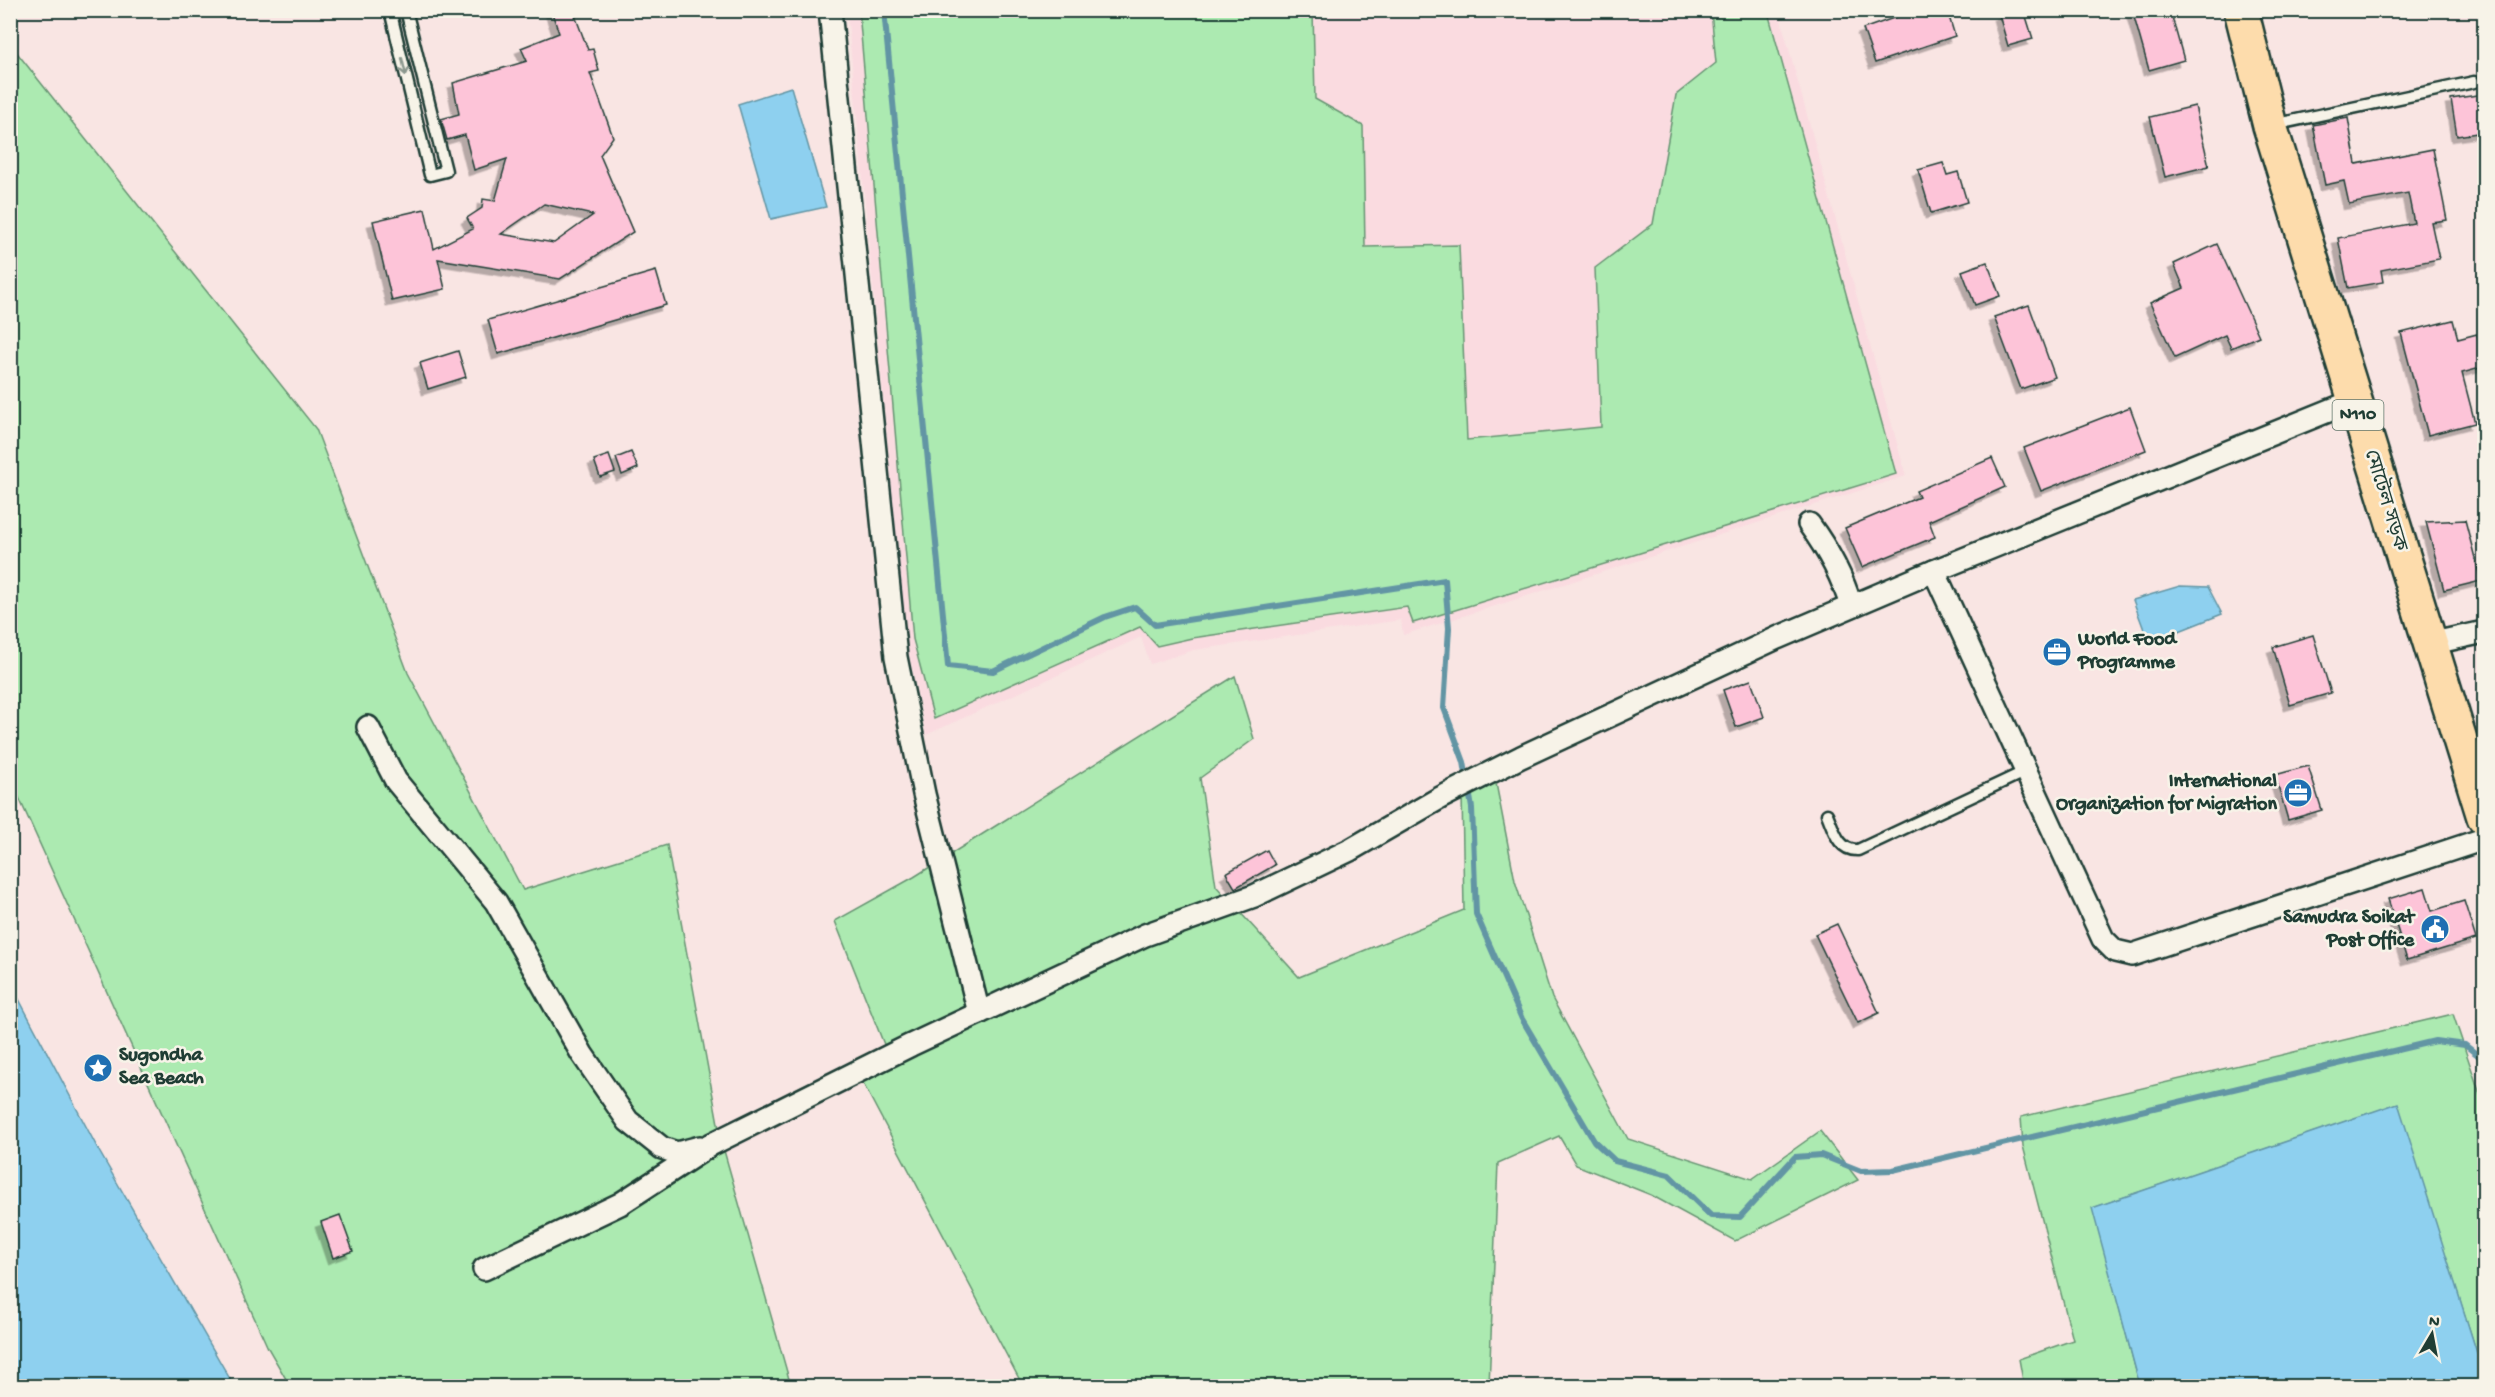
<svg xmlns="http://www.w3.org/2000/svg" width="2495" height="1397" font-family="'Gochi Hand','Noto Sans Bengali',sans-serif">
  <defs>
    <filter id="shadow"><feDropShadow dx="-5.5" dy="5.5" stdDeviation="0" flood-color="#0004"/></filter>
  </defs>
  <rect width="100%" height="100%" fill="#f9e5e3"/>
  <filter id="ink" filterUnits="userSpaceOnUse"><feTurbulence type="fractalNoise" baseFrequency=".0167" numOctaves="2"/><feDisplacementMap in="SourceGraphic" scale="12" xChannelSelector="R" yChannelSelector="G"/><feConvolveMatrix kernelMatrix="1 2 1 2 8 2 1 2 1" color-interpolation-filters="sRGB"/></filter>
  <g filter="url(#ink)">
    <!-- built -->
    <path fill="#fadbe0" d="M847,11H1801L1781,20L1906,476L1403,635L1401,620L1194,650L1150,664L1141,637L926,735L906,639Z"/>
    <!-- green -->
    <g fill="#aceab1" stroke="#669472" stroke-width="1.5">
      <path d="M859,11H1313L1315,99L1363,126L1365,247L1459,245L1467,440L1601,427L1595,268L1653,224L1676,95L1716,63L1711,11H1780L1769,16L1896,474L1413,623L1407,607L1192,638L1157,646L1140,627L934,719L913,639Z"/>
      <path d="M10,44L316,429L408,673L523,890L667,845L721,1140L791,1386H290L268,1348L11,780Z"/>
      <path d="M1235,676L1254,739L1200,778L1216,886L1299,977L1464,910L1462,793L1495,778L1515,881L1552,998L1628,1139L1752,1179L1820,1131L1858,1180L1735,1241L1651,1195L1576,1165L1559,1136L1498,1163L1489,1386H1023L856,1070L887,1052L835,921L914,877Z"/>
      <path d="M2453,1014L2484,1106V1375L2397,1104L2093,1208L2140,1386H2024L2019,1359L2073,1340L2023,1146L2021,1117Z"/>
    </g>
    <!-- water -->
    <g fill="#8ed0ef" stroke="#6295a4" stroke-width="1.5">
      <path d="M791,87L826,207L771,219L738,104Z"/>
      <path d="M2180,586L2208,587L2222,614L2149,643L2133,600Z"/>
      <path d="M11,984L99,1151L234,1386H11Z"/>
      <path d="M2398,1103L2484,1375V1386H2140L2092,1208Z"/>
    </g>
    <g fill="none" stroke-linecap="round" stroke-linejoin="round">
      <!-- stream -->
      <path stroke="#6295a4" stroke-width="6" d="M884,10L948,666L993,671L1105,617L1135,607L1155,625L1445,580L1449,628L1444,708L1464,762L1472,808L1476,914L1522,1019L1594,1141L1615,1161L1669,1175L1711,1216L1740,1217L1795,1157L1821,1155L1861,1171L1893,1170L2435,1041L2465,1045L2484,1060"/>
    </g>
    <!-- building -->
    <g fill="#fdc4d8" stroke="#1f3d34" stroke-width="1.5" fill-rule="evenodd" filter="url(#shadow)">
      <path d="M551,10H573L588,50L593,49L599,71L590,73L613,137L600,155L633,232L560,279L438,259L445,289L392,301L373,221L425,209L434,249L473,229L467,218L482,208L483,199L495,201L507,159L474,170L465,135L447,140L441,119L459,114L453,83L527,61L521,48L559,33ZM544,204L593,215L554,243L501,234Z"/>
      <path d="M1916,10H1947L1955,36L1875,63L1863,29Z"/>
      <path d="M2014,10H2024L2033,39L2008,46L1999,15Z"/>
      <path d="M2132,10H2170L2184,60L2149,70Z"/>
      <path d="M2484,94V132L2457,136L2451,99Z"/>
      <path d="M2195,106L2209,166L2165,177L2150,117Z"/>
      <path d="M2348,118L2356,164L2433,149L2447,220L2431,222L2439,259L2381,270L2383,282L2348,288L2338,238L2414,223L2408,193L2349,204L2344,181L2325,185L2313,125Z"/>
      <path d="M1943,163L1947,175L1958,172L1967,202L1931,213L1918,170Z"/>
      <path d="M2217,244L2259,336L2231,348L2225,335L2175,358L2150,303L2184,288L2174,264Z"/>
      <path d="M1987,262L2000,296L1975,305L1962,271Z"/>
      <path d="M656,271L666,305L498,354L488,320Z"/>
      <path d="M2029,305L2055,377L2021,389L1994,317Z"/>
      <path d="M2453,320L2458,339L2477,334L2484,364V367L2462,373L2475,423L2428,435L2401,333Z"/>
      <path d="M458,351L466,377L428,389L420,363Z"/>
      <path d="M2130,407L2146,450L2041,491L2024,448Z"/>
      <path d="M631,452L638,468L622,475L616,458Z"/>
      <path d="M609,455L615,472L600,477L594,460Z"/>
      <path d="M1992,458L2005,487L1929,521L1935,537L1862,567L1845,528L1919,497L1916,491Z"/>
      <path d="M2465,520L2481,581L2444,590L2426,522Z"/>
      <path d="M2313,635L2331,693L2290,705L2273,647Z"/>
      <path d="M1751,680L1764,717L1736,727L1723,690Z"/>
      <path d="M2308,766L2322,810L2288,820L2275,775Z"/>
      <path d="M1267,850L1275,865L1235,888L1226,873Z"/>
      <path d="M2425,888L2432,911L2464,901L2476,939L2407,960L2388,899Z"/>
      <path d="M1837,924L1879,1013L1858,1023L1815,934Z"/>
      <path d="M340,1215L353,1251L333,1258L321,1222Z"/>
    </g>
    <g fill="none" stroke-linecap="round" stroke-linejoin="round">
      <!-- service casing -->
      <g stroke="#1f3d34" stroke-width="15">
        <g id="service">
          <path d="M390,10L430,175L446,171L406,10"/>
          <path d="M2273,125L2474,82"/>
          <path d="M1827,814C1834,830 1838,851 1858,850L2026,771"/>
        </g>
      </g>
      <!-- minor casing -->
      <g stroke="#1f3d34" stroke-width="26">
        <g id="minor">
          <path d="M830,10L896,657L924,794L979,1013"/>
          <path d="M2353,401L1934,571L2103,939L2115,951L2132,955L2484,839"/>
          <path d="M1809,524C1828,550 1842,575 1851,606"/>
          <path d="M2429,644L2484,632"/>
          <path d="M368,727L396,781L496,902L582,1054L628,1121L662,1148L677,1153L700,1147"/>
          <path d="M484,1269L620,1204L712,1144L911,1045L1145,935L1254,896L1350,850L1440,798L1521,757L1777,638L1934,571"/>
        </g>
      </g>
      <!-- trunk casing -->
      <g stroke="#1f3d34" stroke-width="38">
        <path id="trunk" d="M2241,10L2270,126L2484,817"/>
      </g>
      <!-- service -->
      <use href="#service" stroke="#f7f3e8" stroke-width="10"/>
      <!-- minor -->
      <use href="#minor" stroke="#f7f3e8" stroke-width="21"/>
      <!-- trunk -->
      <use href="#trunk" stroke="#fddcac" stroke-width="33"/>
    </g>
    <!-- one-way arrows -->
    <defs><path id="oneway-shaft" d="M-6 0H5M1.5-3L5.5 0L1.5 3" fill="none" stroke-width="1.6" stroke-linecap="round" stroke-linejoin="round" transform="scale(1.5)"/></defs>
    <use stroke="#8b988e" href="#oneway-shaft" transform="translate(404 67) rotate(77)"/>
  </g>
  <!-- icons -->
  <defs>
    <g id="office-disc" transform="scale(1.5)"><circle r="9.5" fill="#1f6fb2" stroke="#f7f3e8"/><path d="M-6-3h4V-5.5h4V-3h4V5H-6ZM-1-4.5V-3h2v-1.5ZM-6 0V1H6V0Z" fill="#fff"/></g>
    <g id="civic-disc" transform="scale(1.5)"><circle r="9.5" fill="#1f6fb2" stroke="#f7f3e8"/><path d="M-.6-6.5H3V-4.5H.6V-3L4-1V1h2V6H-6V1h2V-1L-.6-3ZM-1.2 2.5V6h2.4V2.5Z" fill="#fff"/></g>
    <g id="sight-disc" transform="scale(1.5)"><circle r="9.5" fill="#1f6fb2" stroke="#f7f3e8"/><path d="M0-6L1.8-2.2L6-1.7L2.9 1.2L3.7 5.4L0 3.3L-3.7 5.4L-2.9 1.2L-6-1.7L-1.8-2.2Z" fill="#fff"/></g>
  </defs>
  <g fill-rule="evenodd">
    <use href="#office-disc" x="2057" y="652"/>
    <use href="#office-disc" x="2298" y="793"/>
    <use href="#civic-disc" x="2435" y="929"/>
    <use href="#sight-disc" x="98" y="1068"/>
  </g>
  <g text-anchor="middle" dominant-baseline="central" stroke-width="5" stroke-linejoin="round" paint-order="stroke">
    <!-- shield labels -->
    <rect fill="#f7f3e8" stroke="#60746a" stroke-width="1.5" x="2332.5" y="400" width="51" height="30" rx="4.5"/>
    <g font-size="18" font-weight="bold" fill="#1f3d34">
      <text x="2358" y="415">N110</text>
    </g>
    <!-- street labels -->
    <g font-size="20" fill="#1f3d34" stroke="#f7f3e8">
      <text transform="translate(2384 501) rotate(73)">মোটেল সড়ক</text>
    </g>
    <!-- poi labels -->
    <g font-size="20" font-weight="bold" fill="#1f3d34" stroke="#f7f3e8" text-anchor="start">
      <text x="2078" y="640">World Food<tspan x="2078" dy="23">Programme</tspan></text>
      <text x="2277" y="782" text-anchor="end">International<tspan x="2277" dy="23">Organization for Migration</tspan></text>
      <text x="2414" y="918" text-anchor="end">Samudra Soikat<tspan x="2414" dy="23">Post Office</tspan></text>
      <text x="119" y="1056">Sugondha<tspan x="119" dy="23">Sea Beach</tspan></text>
    </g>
  </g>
  <!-- margin -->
  <rect width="2495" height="1397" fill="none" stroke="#f7f3e8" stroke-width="36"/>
  <rect x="18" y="18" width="2459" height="1361" fill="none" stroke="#1f3d34" stroke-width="2" filter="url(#ink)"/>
  <!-- north arrow -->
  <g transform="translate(2432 1334) rotate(10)" stroke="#f7f3e8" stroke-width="4.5" paint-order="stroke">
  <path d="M0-4.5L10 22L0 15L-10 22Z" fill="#1f3d34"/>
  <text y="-9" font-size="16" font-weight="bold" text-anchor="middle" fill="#1f3d34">N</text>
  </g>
</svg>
